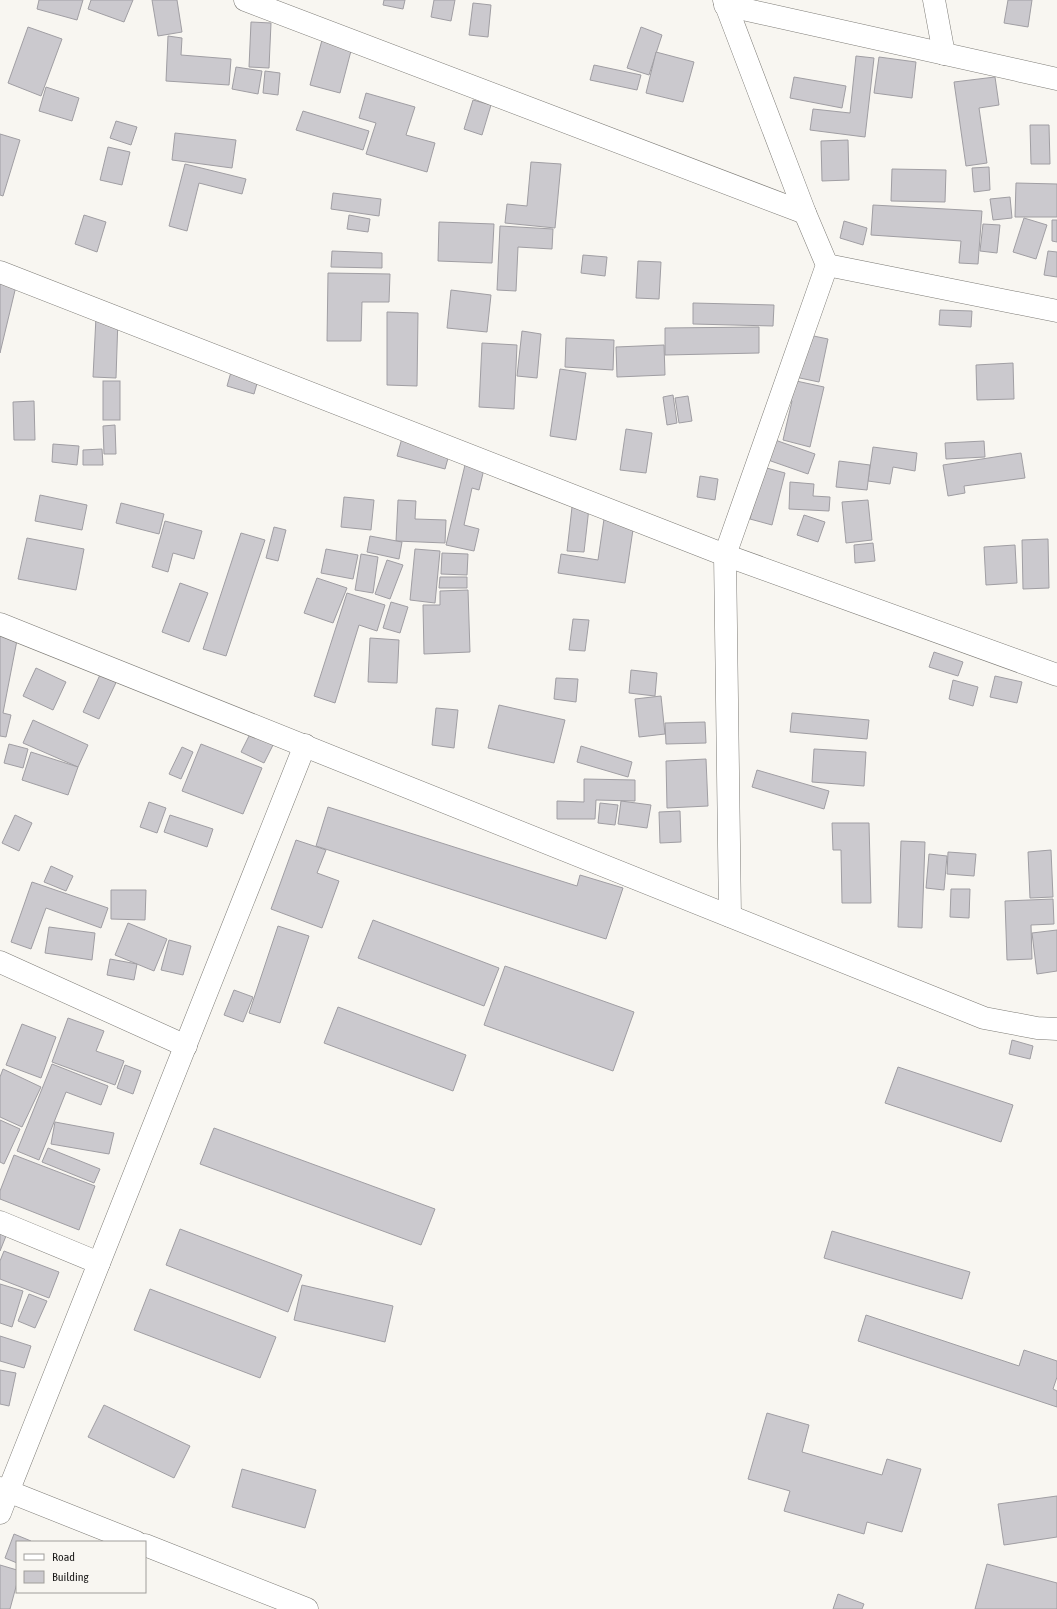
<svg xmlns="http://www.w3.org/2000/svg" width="1057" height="1609" font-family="'Asap Condensed',sans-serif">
  <rect width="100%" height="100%" fill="#f8f6f1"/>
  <!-- building -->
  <g fill="#cbc9ce" stroke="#a09ea3">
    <path d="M39,0H83L77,20L37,9Z"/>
    <path d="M91,0H133L124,22L88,9Z"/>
    <path d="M152,0H177L182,32L158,36Z"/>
    <path d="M384,0H405L403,9L383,5Z"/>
    <path d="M434,0H455L451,21L431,17Z"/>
    <path d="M1008,0H1032L1028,27L1004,23Z"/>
    <path d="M473,3L491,5L488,37L469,35Z"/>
    <path d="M251,22L271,23L269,68L249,67Z"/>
    <path d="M28,27L62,39L41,96L8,83Z"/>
    <path d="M641,27L662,35L649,75L627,68Z"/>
    <path d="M168,36L182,38L181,55L231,59L229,85L166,81Z"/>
    <path d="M322,40L352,47L340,93L310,85Z"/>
    <path d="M656,52L694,62L683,102L646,93Z"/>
    <path d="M856,56L874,58L865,137L810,130L813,109L850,113Z"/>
    <path d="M879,57L916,62L912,98L874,93Z"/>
    <path d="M594,65L641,75L637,90L590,80Z"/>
    <path d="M236,67L262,71L258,94L232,89Z"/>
    <path d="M265,71L280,73L278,95L263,93Z"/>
    <path d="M794,77L846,86L842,108L790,98Z"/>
    <path d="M995,77L999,105L979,108L987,163L966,166L954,82Z"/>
    <path d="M46,87L79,98L72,121L39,111Z"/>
    <path d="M366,93L415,107L406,135L435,143L427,172L366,154L376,123L359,118Z"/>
    <path d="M473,100L491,105L482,135L464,129Z"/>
    <path d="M303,111L369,131L363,150L296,130Z"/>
    <path d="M116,121L137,127L131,145L110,138Z"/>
    <path d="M1030,125H1049L1050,164H1031Z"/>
    <path d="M175,133L236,140L232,168L172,160Z"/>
    <path d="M0,134L20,140L3,196L0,195Z"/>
    <path d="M848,140L849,180L822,181L821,141Z"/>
    <path d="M108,147L130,152L122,185L100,180Z"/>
    <path d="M531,162L561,164L555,228L505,223L507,204L527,206Z"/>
    <path d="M185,164L246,179L242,194L199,183L187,231L169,226Z"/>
    <path d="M989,167L990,190L974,192L972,168Z"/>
    <path d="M892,169L946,170L945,202L891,201Z"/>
    <path d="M1016,183L1057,184V217H1015Z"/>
    <path d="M333,193L381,199L379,216L331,209Z"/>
    <path d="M1010,197L1012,218L993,220L990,199Z"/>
    <path d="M873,205L982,211L978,264L959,263L961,241L871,235Z"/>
    <path d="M84,215L106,222L97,252L75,244Z"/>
    <path d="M349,215L370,219L368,232L347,229Z"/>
    <path d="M1024,218L1047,225L1036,259L1013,252Z"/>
    <path d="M1052,220H1057V242L1052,241Z"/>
    <path d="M844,221L867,228L863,245L840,238Z"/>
    <path d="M439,222L494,224L492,263L438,261Z"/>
    <path d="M983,224L1000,225L997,253L980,251Z"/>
    <path d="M500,226L553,229L552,249L518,247L516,291L497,290Z"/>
    <path d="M332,251L382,253V268L331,267Z"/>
    <path d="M1048,251L1057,252V277L1044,275Z"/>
    <path d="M583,255L607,257L605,276L581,273Z"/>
    <path d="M638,261L661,262L659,299L636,298Z"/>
    <path d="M328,273L390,274L389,302H362L361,341H327Z"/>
    <path d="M0,277L17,282L0,353Z"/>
    <path d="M451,290L491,295L487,332L447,328Z"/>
    <path d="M693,303L774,305L773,326L693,324Z"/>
    <path d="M940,310L972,311L971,327L939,325Z"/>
    <path d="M387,312L418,313L417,386L387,385Z"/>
    <path d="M96,317L118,318L116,378L93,377Z"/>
    <path d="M759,327V353L665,355V328Z"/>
    <path d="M522,331L541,334L537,378L517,376Z"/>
    <path d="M804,334L828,339L819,382L795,377Z"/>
    <path d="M566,338L614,340L613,370L565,367Z"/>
    <path d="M482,343L517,345L514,409L479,407Z"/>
    <path d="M664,345L665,375L617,377L616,347Z"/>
    <path d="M1013,363L1014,399L977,400L976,365Z"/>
    <path d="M560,369L586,373L576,440L550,436Z"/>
    <path d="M231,372L258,380L254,394L227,386Z"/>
    <path d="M787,379L824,387L810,447L783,440L792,401L782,398Z"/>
    <rect x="103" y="381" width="17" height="39"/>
    <path d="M673,395L677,423L667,425L663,397Z"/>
    <path d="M688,396L692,421L679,423L675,398Z"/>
    <path d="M34,401L35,440H14L13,402Z"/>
    <path d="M115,425L116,454H104L103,426Z"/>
    <path d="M626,429L652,433L646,473L620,470Z"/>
    <path d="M402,438L450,451L445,469L397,456Z"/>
    <path d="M775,440L815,454L808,474L768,460Z"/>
    <path d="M984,441L985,457L946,459L945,443Z"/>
    <path d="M53,444L79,446L77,465L52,462Z"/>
    <path d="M873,447L917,453L915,471L893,467L890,484L868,481Z"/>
    <path d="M102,449L103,465H83V450Z"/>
    <path d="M1021,453L1025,478L964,486L965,493L948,496L943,465Z"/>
    <path d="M839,461L870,465L867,490L836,487Z"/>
    <path d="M465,465L484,469L479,490L472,488L464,525L479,529L474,551L446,545Z"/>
    <path d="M763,467L785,473L772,525L750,519Z"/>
    <path d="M700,476L718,479L715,500L697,497Z"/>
    <path d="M790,482L814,484L813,496L830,497L829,511L789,509Z"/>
    <path d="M40,495L87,505L82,530L35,521Z"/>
    <path d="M344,497L374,500L371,530L341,527Z"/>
    <path d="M398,500L416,501L415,519L446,520L445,543L396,541Z"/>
    <path d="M868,500L872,540L846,543L842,502Z"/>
    <path d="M121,503L164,514L159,534L116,523Z"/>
    <path d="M572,507L589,508L584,552L567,551Z"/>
    <path d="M804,515L825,522L818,542L797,535Z"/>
    <path d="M604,519L634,523L625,583L558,573L561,554L598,560Z"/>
    <path d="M165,521L202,531L194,559L173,553L168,572L152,567Z"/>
    <path d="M274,527L286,530L278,561L266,558Z"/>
    <path d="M241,533L265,540L226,656L203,649Z"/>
    <path d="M370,536L402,542L399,559L367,552Z"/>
    <path d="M27,538L84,549L76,590L18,579Z"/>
    <path d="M1048,539L1049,588L1023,589L1022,540Z"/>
    <path d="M873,543L875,561L855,563L854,545Z"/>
    <path d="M1015,545L1017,583L986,585L984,547Z"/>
    <path d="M326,549L358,555L353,579L321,573Z"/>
    <path d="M415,549L440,551L435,603L410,600Z"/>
    <path d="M442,553L468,554L467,575L441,574Z"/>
    <path d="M361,554L378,557L373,593L355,590Z"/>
    <path d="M387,560L403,565L390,599L375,594Z"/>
    <path d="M440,577H467V588H439Z"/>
    <path d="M317,578L347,588L333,623L304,613Z"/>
    <path d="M180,583L208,593L189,642L162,632Z"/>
    <path d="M468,590L470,652L424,654L423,605H440V591Z"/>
    <path d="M347,593L385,605L377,631L359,625L335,703L314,696Z"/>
    <path d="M391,602L408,607L400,633L383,628Z"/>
    <path d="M573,619L589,620L585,651L569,650Z"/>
    <path d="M0,632L18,635L3,713L11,715L6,737L0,736Z"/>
    <path d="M370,638L399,640L397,683L368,682Z"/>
    <path d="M934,652L963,662L958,676L929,667Z"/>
    <path d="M104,666L120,674L99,719L83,712Z"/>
    <path d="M36,668L66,682L53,710L23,696Z"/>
    <path d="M631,670L657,673L655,696L629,693Z"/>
    <path d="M995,676L1022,682L1017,703L990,697Z"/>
    <path d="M556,678L578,679L576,702L554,699Z"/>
    <path d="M953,680L978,687L973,706L949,699Z"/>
    <path d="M661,696L665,734L639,737L635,699Z"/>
    <path d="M499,705L565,720L554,763L488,748Z"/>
    <path d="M436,708L458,710L454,748L432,745Z"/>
    <path d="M792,713L869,720L867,739L790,732Z"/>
    <path d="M33,720L88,745L78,767L23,743Z"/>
    <path d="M705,722L706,743L666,744L665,723Z"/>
    <path d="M252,730L275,741L264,763L241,752Z"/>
    <path d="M9,744L28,749L23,768L4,763Z"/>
    <path d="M201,744L262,768L243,814L182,791Z"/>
    <path d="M581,746L632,762L628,777L577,762Z"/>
    <path d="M182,747L193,752L181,779L169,774Z"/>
    <path d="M814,749L866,752L864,786L812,782Z"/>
    <path d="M31,752L78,767L68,795L22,780Z"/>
    <path d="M706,759L708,806L667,808L666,761Z"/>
    <path d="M757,770L829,791L824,809L752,787Z"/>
    <path d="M584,779L635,780V801L596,800L595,819H557V801L584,802Z"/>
    <path d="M621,801L651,805L647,828L618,824Z"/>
    <path d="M149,802L166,808L157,833L140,827Z"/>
    <path d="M600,803L618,805L615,825L598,823Z"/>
    <path d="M328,807L577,886L580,875L623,888L606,939L316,846Z"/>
    <path d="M680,811L681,842L660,843L659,812Z"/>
    <path d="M15,815L32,823L19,851L2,843Z"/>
    <path d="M170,815L213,829L207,847L164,832Z"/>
    <path d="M832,823H869L871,903H842L841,850H833Z"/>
    <path d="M296,840L326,850L317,873L339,881L322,928L271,909Z"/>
    <path d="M901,841L925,842L922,928L898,927Z"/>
    <path d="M1051,850L1053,897L1030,898L1028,852Z"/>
    <path d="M948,852L976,854L974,876L947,874Z"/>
    <path d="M929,854L947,856L944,890L926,888Z"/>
    <path d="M51,866L73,876L66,891L44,882Z"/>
    <path d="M32,882L108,908L101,928L46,908L31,949L11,942Z"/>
    <path d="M951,889H970L969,918L950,917Z"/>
    <path d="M111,890H146L145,920L111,919Z"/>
    <path d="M1053,899L1054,924L1031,925L1032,959L1007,960L1005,901Z"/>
    <path d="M373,920L499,968L484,1006L358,958Z"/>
    <path d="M128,923L167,939L154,971L115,955Z"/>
    <path d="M278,926L309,936L280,1023L249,1013Z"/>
    <path d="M49,927L95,933L92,960L45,953Z"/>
    <path d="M1057,930V971L1037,974L1032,933Z"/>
    <path d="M169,940L191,946L183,975L161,970Z"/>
    <path d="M110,959L137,964L134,980L107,975Z"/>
    <path d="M505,966L634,1012L613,1071L484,1025Z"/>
    <path d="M234,990L253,997L243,1022L224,1015Z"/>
    <path d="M338,1007L466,1055L453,1091L324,1043Z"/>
    <path d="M68,1018L104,1031L96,1051L124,1061L115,1085L52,1062Z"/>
    <path d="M22,1024L56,1037L41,1078L6,1065Z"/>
    <path d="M1012,1040L1033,1046L1030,1059L1009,1054Z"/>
    <path d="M52,1064L108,1086L101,1105L66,1092L39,1160L17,1151Z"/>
    <path d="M125,1065L141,1071L133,1094L117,1088Z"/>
    <path d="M898,1067L1013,1105L1001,1142L885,1103Z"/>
    <path d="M3,1069L41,1087L22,1127L0,1117V1077Z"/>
    <path d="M0,1120L20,1129L4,1164L0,1162Z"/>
    <path d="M55,1122L114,1133L109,1154L51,1144Z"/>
    <path d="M214,1128L435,1209L421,1245L200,1164Z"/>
    <path d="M48,1148L100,1169L94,1183L42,1162Z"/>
    <path d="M14,1155L95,1186L79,1230L0,1199V1191Z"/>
    <path d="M0,1228L8,1231L0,1251Z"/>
    <path d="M180,1229L302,1275L288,1312L166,1265Z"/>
    <path d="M832,1231L970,1272L962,1299L824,1258Z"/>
    <path d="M4,1251L59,1272L49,1298L0,1279V1261Z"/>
    <path d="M0,1284L23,1291L12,1327L0,1323Z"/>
    <path d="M302,1285L393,1306L385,1342L294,1320Z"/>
    <path d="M150,1289L276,1337L260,1378L134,1330Z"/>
    <path d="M29,1294L47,1301L35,1328L18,1321Z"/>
    <path d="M866,1315L1019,1366L1024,1350L1057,1361V1377L1053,1389L1057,1391V1407L858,1341Z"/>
    <path d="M0,1336L31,1346L24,1368L0,1361Z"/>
    <path d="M0,1370L16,1373L9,1406L0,1404Z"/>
    <path d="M104,1405L190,1446L174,1478L88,1437Z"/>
    <path d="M767,1413L809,1425L802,1452L882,1475L887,1459L921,1469L902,1532L867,1522L864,1534L784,1511L790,1491L748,1479Z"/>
    <path d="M242,1469L316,1490L305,1528L232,1507Z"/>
    <path d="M1057,1496V1537L1004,1545L998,1504Z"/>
    <path d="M14,1534L31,1541V1542H17V1563L5,1558Z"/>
    <path d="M987,1564L1057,1583V1609H975Z"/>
    <path d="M0,1565L17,1570V1583L10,1609H0Z"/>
    <path d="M838,1594L864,1604L862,1609H833Z"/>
  </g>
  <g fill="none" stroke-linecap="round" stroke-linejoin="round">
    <!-- minor casing -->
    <g stroke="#7d7b76" stroke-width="23">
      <g id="minor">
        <path d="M245,0L805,213"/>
        <path d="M724,0L805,213L827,265L725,555L730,916"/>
        <path d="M934,0L944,54"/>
        <path d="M725,5L1057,79"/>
        <path d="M827,265L1057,311"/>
        <path d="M0,272L725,555L1057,675"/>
        <path d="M0,624L984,1018L1037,1028L1057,1029"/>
        <path d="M0,962L186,1046"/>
        <path d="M0,1222L99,1263"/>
        <path d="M8,1492L305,745"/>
      </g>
    </g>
    <!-- tertiary casing -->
    <g stroke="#7d7b76" stroke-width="23">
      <g id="tertiary">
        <path d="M0,1488L136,1542"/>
        <path d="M0,1513L8,1492"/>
        <path d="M145,1545L307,1609"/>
      </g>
    </g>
    <!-- minor -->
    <use href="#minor" stroke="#fff" stroke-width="22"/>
    <!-- tertiary -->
    <use href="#tertiary" stroke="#fff" stroke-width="22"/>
  </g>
  <!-- legend -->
  <rect x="16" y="1541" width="130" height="52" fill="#f8f6f1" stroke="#a09e9b"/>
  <rect x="24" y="1554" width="20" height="6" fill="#ffffff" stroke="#a09e9b"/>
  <text x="52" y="1561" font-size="12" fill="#1c1b1a">Road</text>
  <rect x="24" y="1571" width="20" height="12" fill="#cbc9ce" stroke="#a09e9b"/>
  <text x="52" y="1581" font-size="12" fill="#1c1b1a">Building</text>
</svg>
